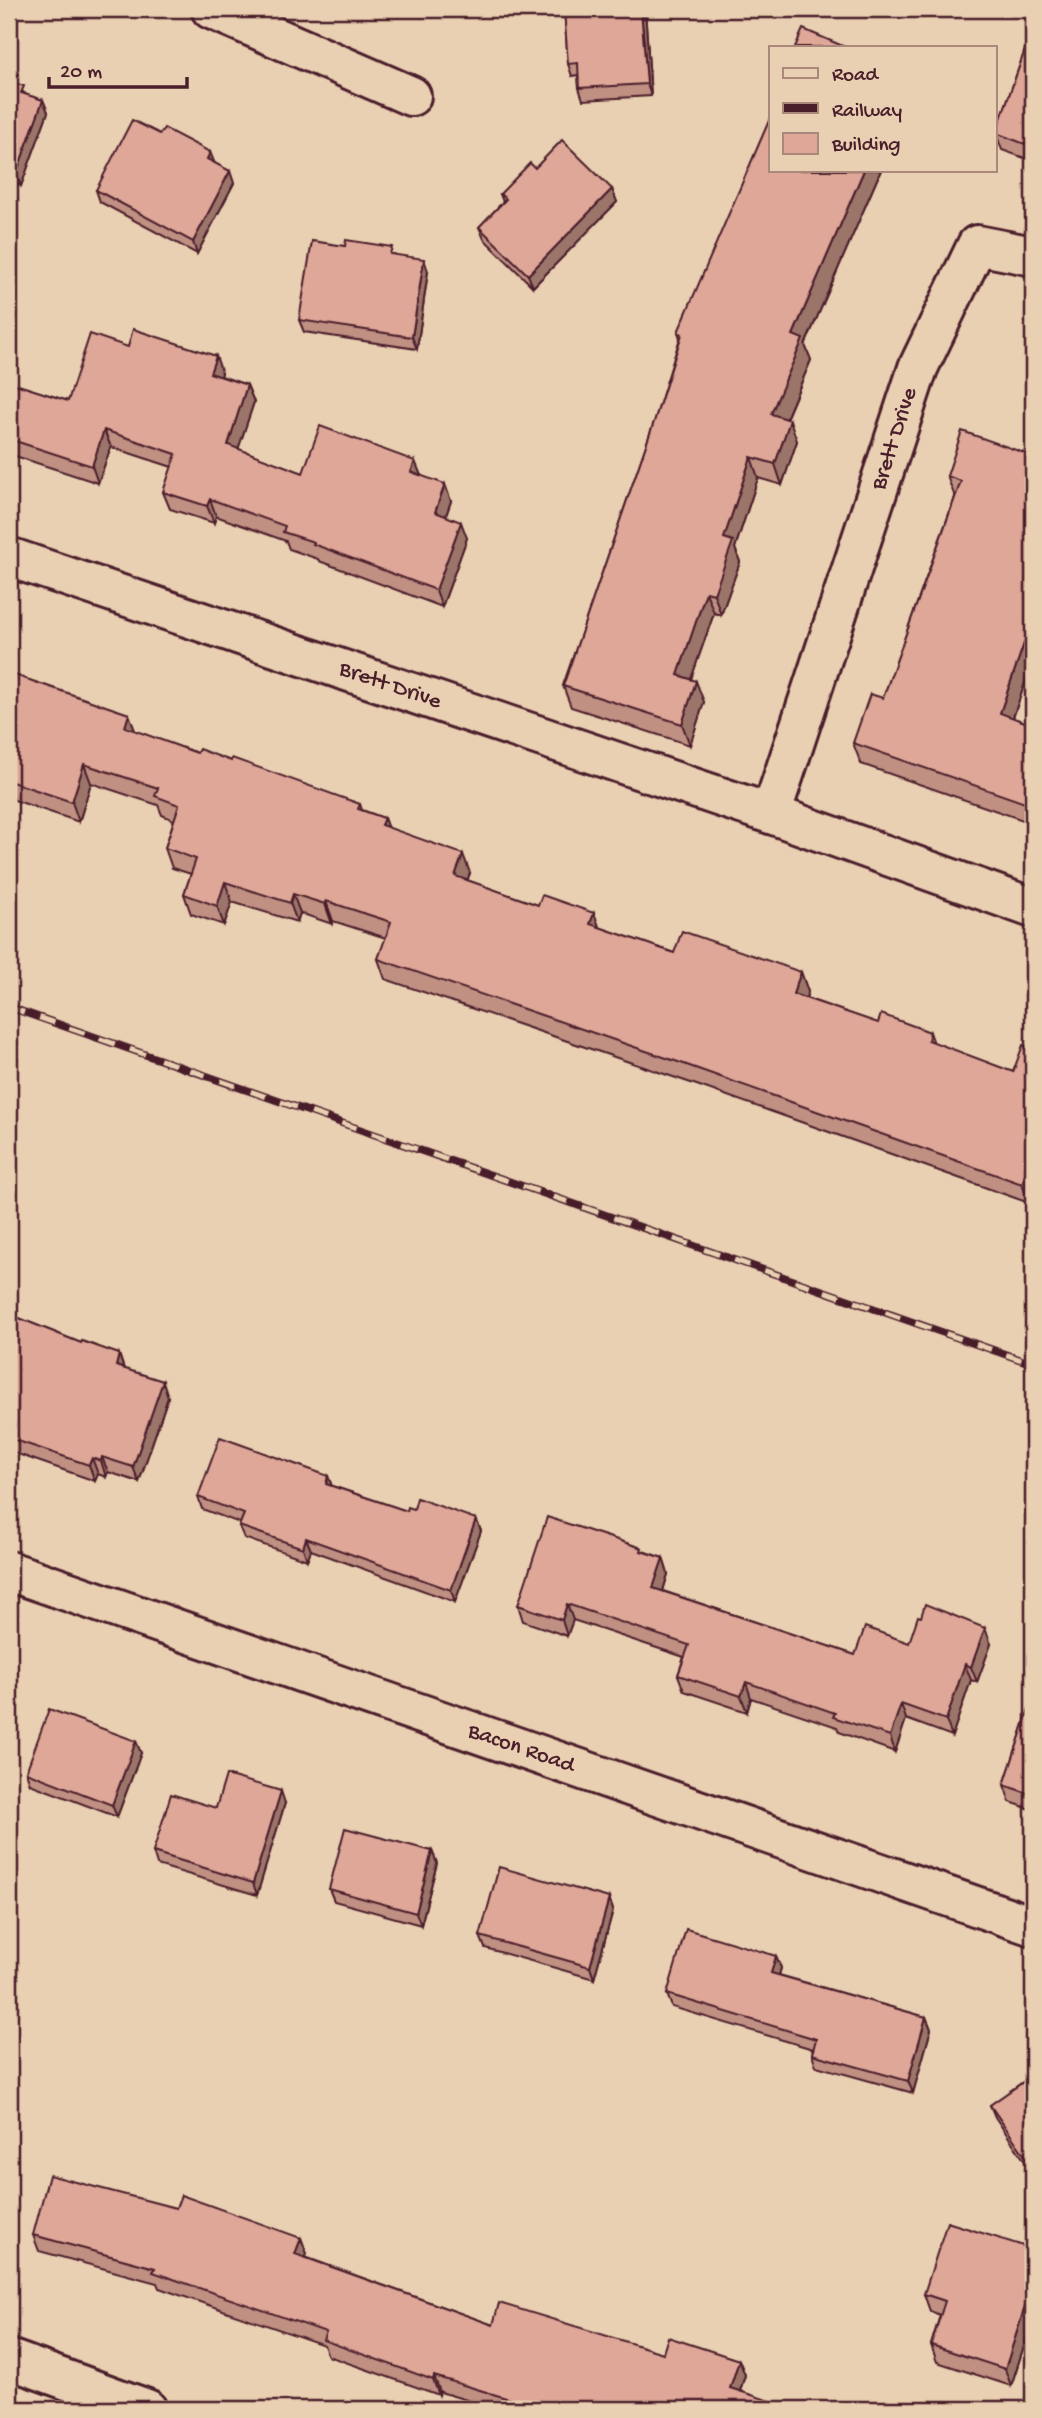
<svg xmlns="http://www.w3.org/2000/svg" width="1042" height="2418" font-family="'Gochi Hand',sans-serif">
  <rect width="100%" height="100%" fill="#ead0b2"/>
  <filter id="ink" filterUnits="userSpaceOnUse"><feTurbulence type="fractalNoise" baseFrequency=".0143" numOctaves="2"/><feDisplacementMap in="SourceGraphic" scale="14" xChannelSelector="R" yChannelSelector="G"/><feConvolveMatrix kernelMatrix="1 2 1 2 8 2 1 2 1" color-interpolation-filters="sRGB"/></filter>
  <g filter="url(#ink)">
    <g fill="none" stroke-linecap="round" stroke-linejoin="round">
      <!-- minor casing -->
      <g stroke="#4a1f2b" stroke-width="44">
        <g id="minor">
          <path d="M211,9L411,96"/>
          <path d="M9,557L771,814L1033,908"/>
          <path d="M771,814L918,368L977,245L1033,256"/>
          <path d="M9,1571L1033,1926"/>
          <path d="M9,2359L147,2409"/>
        </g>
      </g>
      <!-- minor -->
      <use href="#minor" stroke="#ead0b2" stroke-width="38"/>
      <!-- rail casing -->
      <g stroke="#4a1f2b" stroke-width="8">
        <path id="rail" d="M9,1007L1033,1364"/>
      </g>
      <!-- rail -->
      <use href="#rail" stroke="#ead0b2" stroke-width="5" stroke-dasharray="16" stroke-linecap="butt"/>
    </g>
    <!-- wall -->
    <g fill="#c09083" stroke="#4a1f2b" stroke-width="2">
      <path d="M564,9H645L651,96L583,100L579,88L578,75L572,76L568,64Z"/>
      <path d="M1033,27V161L1002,150L996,133Z"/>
      <path d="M9,81L27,95L43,100L48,112L21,186L9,182Z"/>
      <path d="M214,163L234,183L197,254L100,202L96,190Z"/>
      <path d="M535,168L612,189L617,202L533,287L484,239L479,227L503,202L500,194Z"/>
      <path d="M771,170H881L805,345L811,360L786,419L797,441L782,485L758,478L735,548L740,562L721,615L714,613L691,679L704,702L690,745L571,707L563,686L655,419L680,338L678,332Z"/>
      <path d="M394,254L428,271L417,349L304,332L299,320Z"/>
      <path d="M128,347L222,373L221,376L247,385L254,402L238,449L303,473L421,475L451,501L446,516L467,538L442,607L319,561L318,559L289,549L286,541L216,516L214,523L170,509L163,492L172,467L111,447L98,483L9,454V382L68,401Z"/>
      <path d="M1033,456V660L1013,718L1033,725V849L1031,848L1024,827L1026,821L861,764L853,743L883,698L955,497L947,476Z"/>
      <path d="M9,669L10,670L12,674L135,731L197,753L231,761L360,804L362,810L384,818L387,827L470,873L467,880L538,905L594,913L599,927L674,953L801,972L808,992L806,998L934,1043L1013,1072L1033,1049V1195H1032L1029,1203L691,1083L385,979L378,959L386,938L333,921L332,924L300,913L297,922L232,902L224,925L191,914L184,894L191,874L172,868L165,848L174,820L162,815L158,805L91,783L79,822L14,800L12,796L9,794Z"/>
      <path d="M9,1314L81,1343L119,1354L124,1369L168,1397L139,1482L108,1472L106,1477L98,1474L95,1481L9,1451Z"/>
      <path d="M328,1476L332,1486L407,1511L414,1509L476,1519L481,1531L455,1602L311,1550L307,1560L244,1538L239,1526L240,1523L202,1509L198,1497Z"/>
      <path d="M643,1551L663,1558L668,1574L663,1591L855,1655L909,1643L991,1644L977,1682L971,1680L952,1736L906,1719L895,1752L839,1732L837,1727L751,1698L747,1712L684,1691L678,1675L684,1657L573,1620L567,1636L523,1621L518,1605Z"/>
      <path d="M1033,1697V1810L1010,1802L1004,1785Z"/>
      <path d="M141,1753L117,1817L30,1784L26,1772Z"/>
      <path d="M285,1803L257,1895L157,1865L153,1852L216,1808Z"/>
      <path d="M432,1851L437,1863L421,1925L334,1901L329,1889Z"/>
      <path d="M609,1898L613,1910L594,1979L485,1948L480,1936Z"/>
      <path d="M776,1956L781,1968L779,1975L926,2017L931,2029L913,2093L816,2066L812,2054L813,2049L672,2007L667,1994Z"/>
      <path d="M1033,2075V2173L995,2117L990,2105Z"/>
      <path d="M176,2208L301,2238L307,2254L305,2257L493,2325L663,2353L739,2360L745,2375L740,2391L782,2409H497L440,2392L439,2395L328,2356L324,2345L159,2288L157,2283L39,2251L33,2235Z"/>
      <path d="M1033,2249V2318L1011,2386L937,2362L931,2345L940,2315L930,2311L924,2294Z"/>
    </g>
    <!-- shaded-wall -->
    <g fill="#9c756a" stroke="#4a1f2b" stroke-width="2">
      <path d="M641,9H645L651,96L647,84Z"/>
      <path d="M43,100L48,112L21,186L16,174Z"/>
      <path d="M210,152L215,164L207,159Z"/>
      <path d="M864,170H881L805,345L811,360L779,435L771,414L793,335Z"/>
      <path d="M230,171L234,183L197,254L193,242Z"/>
      <path d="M612,189L617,202L533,287L528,275Z"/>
      <path d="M424,259L428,271L417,349L412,337Z"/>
      <path d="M9,329L15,346L9,364Z"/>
      <path d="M216,356L222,373L216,390L210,373Z"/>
      <path d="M247,385L254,402L234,462L228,445Z"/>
      <path d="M790,420L797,441L782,485L775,464Z"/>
      <path d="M104,430L111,447L98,483L92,466Z"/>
      <path d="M751,457L758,478L735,548L740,562L721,615L714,594L724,538Z"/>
      <path d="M415,461L422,478L411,472Z"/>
      <path d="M445,484L451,501L441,529L435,512Z"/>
      <path d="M210,499L216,516L214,523L207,506Z"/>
      <path d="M461,522L467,538L442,607L436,590Z"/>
      <path d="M706,592L714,613L685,696L678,675Z"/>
      <path d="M1033,617V660L1007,734L1000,713Z"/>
      <path d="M696,681L704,702L690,745L682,724Z"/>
      <path d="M129,714L136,733L125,727Z"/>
      <path d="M84,764L91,783L79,822L72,802Z"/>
      <path d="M384,818L391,837L381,825Z"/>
      <path d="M463,854L470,873L462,895L455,876Z"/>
      <path d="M225,882L232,902L224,925L217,906Z"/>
      <path d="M293,894L300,913L297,922L290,903Z"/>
      <path d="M326,901L333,921L332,924L325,904Z"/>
      <path d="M594,913L601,932L590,924Z"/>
      <path d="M801,972L808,992L800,1013L793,994Z"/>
      <path d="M930,1032L937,1052L928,1040Z"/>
      <path d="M1025,1175L1032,1195L1029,1203L1022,1184Z"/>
      <path d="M119,1354L124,1370L116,1366Z"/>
      <path d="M163,1381L168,1397L139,1482L133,1467Z"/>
      <path d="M102,1457L108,1472L106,1477L101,1461Z"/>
      <path d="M92,1458L98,1474L95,1481L89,1465Z"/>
      <path d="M328,1476L333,1489L326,1484Z"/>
      <path d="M476,1519L481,1531L455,1602L451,1590Z"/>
      <path d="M306,1538L311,1550L307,1560L303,1548Z"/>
      <path d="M663,1558L668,1574L659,1604L653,1588Z"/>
      <path d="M567,1604L573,1620L567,1636L562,1620Z"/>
      <path d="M985,1628L991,1644L977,1682L971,1667Z"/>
      <path d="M965,1664L971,1680L952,1736L946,1720Z"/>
      <path d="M746,1682L751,1698L747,1712L741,1696Z"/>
      <path d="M901,1704L906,1719L895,1752L890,1736Z"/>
      <path d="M136,1741L141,1753L117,1817L112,1805Z"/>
      <path d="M281,1791L285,1803L257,1895L253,1883Z"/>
      <path d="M432,1851L437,1863L421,1925L416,1913Z"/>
      <path d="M609,1898L613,1910L594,1979L590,1967Z"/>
      <path d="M776,1956L781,1968L776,1985L771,1973Z"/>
      <path d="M926,2017L931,2029L913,2093L908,2081Z"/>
      <path d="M301,2238L307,2254L301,2269L295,2254Z"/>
      <path d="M1028,2297L1033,2311V2318L1011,2386L1005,2369Z"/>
      <path d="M739,2360L745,2375L736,2403L730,2388Z"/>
      <path d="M434,2376L440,2392L439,2395L433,2380Z"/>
    </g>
    <!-- building -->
    <g fill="#dfa798" stroke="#4a1f2b" stroke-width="2">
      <path d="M564,9H641L647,84L579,88L578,63L568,64Z"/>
      <path d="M1033,27V147L996,133Z"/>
      <path d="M803,29L845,47H795Z"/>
      <path d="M9,81L24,86L21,93L43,100L16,174L9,172Z"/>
      <path d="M771,116V170H864L793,335L803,339L771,414L790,420L775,464L751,457L724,538L733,541L714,594L706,592L678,675L696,681L682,724L563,686L655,419L682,334L678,332Z"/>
      <path d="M132,120L160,134L164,128L210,152L207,159L230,171L193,242L96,190Z"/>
      <path d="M562,140L612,189L528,275L479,227L506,199L500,194L530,163L535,168Z"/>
      <path d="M346,240L392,247L390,254L424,259L412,337L299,320L312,241L345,246Z"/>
      <path d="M133,329L216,356L210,373L247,385L228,445L303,473L320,426L415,461L411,472L445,484L435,512L461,522L436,590L313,544L314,542L283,532L285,526L210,499L207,506L163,492L176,454L104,430L92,466L9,439V382L68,401L90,334L128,347Z"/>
      <path d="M962,431L1033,456V617L1000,713L1033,725V830L1024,827L1031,805L853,743L870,694L883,698L961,481L947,476Z"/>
      <path d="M9,669L10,670L9,673L129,714L125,727L197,753L199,749L231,761L232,758L360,804L358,809L384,818L381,825L463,854L455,876L538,905L542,895L594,913L590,924L674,953L682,931L801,972L793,994L878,1023L881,1014L930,1032L928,1040L1013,1072L1023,1045L1033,1049V1178L1025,1175L1022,1184L684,1064L378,959L391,922L326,901L325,904L293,894L290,903L225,882L217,906L184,894L196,859L165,848L179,805L155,796L158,788L84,764L72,802L9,781Z"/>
      <path d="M9,1314L81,1343L82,1341L119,1354L116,1366L163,1381L133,1467L102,1457L101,1461L92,1458L89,1465L9,1438Z"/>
      <path d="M220,1437L328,1476L326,1484L407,1511L408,1507L414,1509L417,1498L476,1519L451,1590L306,1538L303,1548L239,1526L244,1514L198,1497Z"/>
      <path d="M547,1517L642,1548L641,1551L663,1558L653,1588L855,1655L865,1627L909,1643L918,1616L921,1617L925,1604L985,1628L971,1667L965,1664L946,1720L901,1704L890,1736L833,1717L835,1713L746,1682L741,1696L678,1675L689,1645L567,1604L562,1620L518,1605Z"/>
      <path d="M1033,1697V1795L1004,1785Z"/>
      <path d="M49,1709L136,1741L112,1805L26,1772Z"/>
      <path d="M226,1775L281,1791L253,1883L153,1852L171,1794L216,1808Z"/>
      <path d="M345,1828L432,1851L416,1913L329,1889Z"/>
      <path d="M499,1867L609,1898L590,1967L480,1936Z"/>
      <path d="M686,1929L776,1956L771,1973L926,2017L908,2081L812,2054L816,2039L667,1994Z"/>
      <path d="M1033,2075V2167L990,2105Z"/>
      <path d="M49,2175L176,2208L181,2195L301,2238L295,2254L493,2325L499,2303L663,2353L668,2337L739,2360L730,2388L780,2404L778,2409H542L434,2376L433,2380L323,2340L326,2332L153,2272L155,2268L33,2235Z"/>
      <path d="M947,2222L1033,2249V2299L1028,2297L1005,2369L931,2345L945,2301L924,2294Z"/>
    </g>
  </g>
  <g text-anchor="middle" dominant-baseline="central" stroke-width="7" stroke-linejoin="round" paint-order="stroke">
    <!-- street labels -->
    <g font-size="23" fill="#4a1f2b" stroke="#ead0b2">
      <text transform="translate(895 439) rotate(-72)">Brett Drive</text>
      <text transform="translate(390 686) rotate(19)">Brett Drive</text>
      <text transform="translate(521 1749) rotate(19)">Bacon Road</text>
    </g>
  </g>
  <!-- margin -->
  <rect width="1042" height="2418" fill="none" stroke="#ead0b2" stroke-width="35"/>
  <rect x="18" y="18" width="1007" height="2383" fill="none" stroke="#4a1f2b" stroke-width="2.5" filter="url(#ink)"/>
  <!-- legend -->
  <rect x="769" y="46" width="228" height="126" fill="#ead0b2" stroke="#aa897c" stroke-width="2"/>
  <rect x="783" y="68" width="35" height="10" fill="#ead0b2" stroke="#aa897c" stroke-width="2"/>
  <text x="832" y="80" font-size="21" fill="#4a1f2b">Road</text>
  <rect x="783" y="103" width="35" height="10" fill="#4a1f2b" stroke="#aa897c" stroke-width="2"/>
  <text x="832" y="116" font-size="21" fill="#4a1f2b">Railway</text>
  <rect x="783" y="133" width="35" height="21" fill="#dfa798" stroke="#aa897c" stroke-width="2"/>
  <text x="832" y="150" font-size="21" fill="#4a1f2b">Building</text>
  <!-- scale -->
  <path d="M49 77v10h138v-10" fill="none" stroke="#4a1f2b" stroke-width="3.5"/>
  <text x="60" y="77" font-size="21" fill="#4a1f2b" stroke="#ead0b2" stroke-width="5" paint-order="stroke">20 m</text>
</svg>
